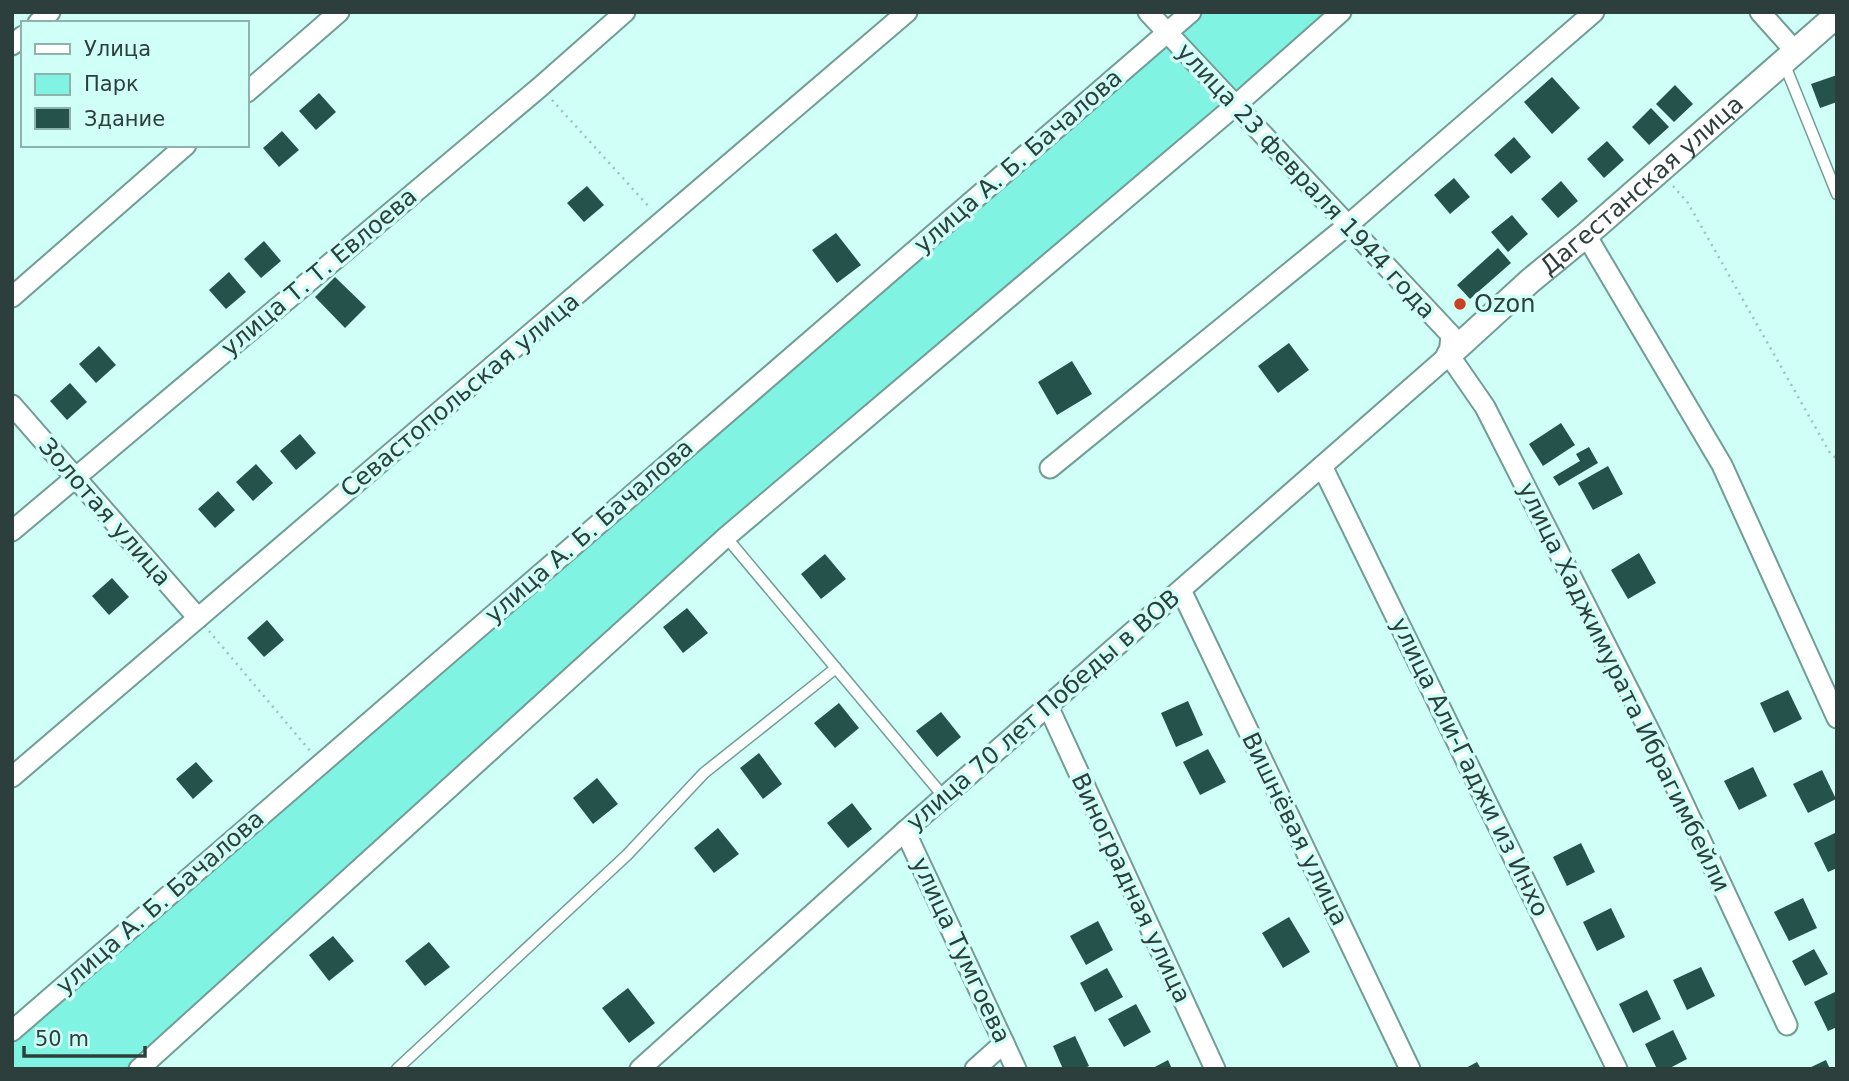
<svg xmlns="http://www.w3.org/2000/svg" width="1849" height="1081" font-family="'DejaVu Sans',sans-serif">
  <rect width="100%" height="100%" fill="#cffff7"/>
  <!-- green -->
  <path fill="#81f3e2" d="M1191,12H1341L128,1069H12V1041L321,763Z"/>
  <!-- building -->
  <g fill="#26524c">
    <path d="M1837,75V102L1820,108L1811,84Z"/>
    <path d="M1552,77L1580,108L1552,134L1524,102Z"/>
    <path d="M1675,85L1693,104L1674,122L1656,104Z"/>
    <path d="M319,93L336,112L316,130L299,111Z"/>
    <path d="M1651,108L1669,127L1649,145L1632,127Z"/>
    <path d="M282,131L299,150L279,167L263,148Z"/>
    <path d="M1514,137L1531,157L1511,174L1494,155Z"/>
    <path d="M1607,141L1624,160L1604,178L1587,159Z"/>
    <path d="M1454,178L1470,197L1450,214L1434,195Z"/>
    <path d="M1561,181L1578,201L1558,218L1541,199Z"/>
    <path d="M587,186L604,205L584,222L567,203Z"/>
    <path d="M1512,215L1528,234L1508,252L1491,232Z"/>
    <path d="M836,233L861,265L837,283L812,250Z"/>
    <path d="M264,241L281,261L261,278L244,259Z"/>
    <path d="M1498,248L1511,263L1470,299L1457,285Z"/>
    <path d="M229,272L246,292L226,309L209,290Z"/>
    <path d="M335,277L366,307L345,328L315,297Z"/>
    <path d="M1289,343L1309,370L1278,393L1258,366Z"/>
    <path d="M99,346L116,365L96,383L79,364Z"/>
    <path d="M1072,361L1092,394L1057,415L1038,382Z"/>
    <path d="M70,383L87,402L67,420L50,401Z"/>
    <path d="M1561,423L1575,445L1543,466L1529,444Z"/>
    <path d="M300,434L316,453L296,470L280,451Z"/>
    <path d="M1589,447L1598,463L1559,486L1553,477L1580,461L1576,454Z"/>
    <path d="M256,464L273,483L253,501L236,482Z"/>
    <path d="M1608,466L1623,494L1593,510L1578,483Z"/>
    <path d="M218,491L235,510L215,528L198,509Z"/>
    <path d="M1639,553L1656,583L1628,599L1611,570Z"/>
    <path d="M825,554L846,579L821,599L801,574Z"/>
    <path d="M112,578L129,597L109,615L92,596Z"/>
    <path d="M687,608L708,633L683,653L663,627Z"/>
    <path d="M267,620L284,640L264,657L247,638Z"/>
    <path d="M1788,690L1802,719L1774,733L1760,703Z"/>
    <path d="M1188,701L1203,735L1176,747L1161,713Z"/>
    <path d="M839,703L859,728L835,748L814,723Z"/>
    <path d="M941,712L961,737L937,757L916,731Z"/>
    <path d="M1208,749L1226,782L1200,795L1183,762Z"/>
    <path d="M759,753L782,784L763,799L740,768Z"/>
    <path d="M196,762L213,781L193,799L176,779Z"/>
    <path d="M1753,767L1767,796L1739,810L1724,781Z"/>
    <path d="M1822,770L1836,799L1808,813L1793,784Z"/>
    <path d="M597,778L618,804L593,824L573,798Z"/>
    <path d="M852,803L872,829L848,848L827,823Z"/>
    <path d="M718,828L739,854L714,873L694,848Z"/>
    <path d="M1837,832V868L1828,872L1814,843Z"/>
    <path d="M1581,843L1595,872L1567,886L1553,857Z"/>
    <path d="M1803,898L1817,928L1789,941L1774,912Z"/>
    <path d="M1611,908L1625,937L1597,951L1583,922Z"/>
    <path d="M1289,917L1310,952L1283,968L1262,933Z"/>
    <path d="M1098,921L1113,950L1086,965L1070,936Z"/>
    <path d="M333,936L354,961L329,981L309,955Z"/>
    <path d="M429,942L450,967L425,986L405,961Z"/>
    <path d="M1814,949L1828,974L1805,986L1792,961Z"/>
    <path d="M1701,967L1715,996L1687,1010L1673,980Z"/>
    <path d="M1107,968L1123,997L1095,1012L1080,983Z"/>
    <path d="M628,988L655,1023L629,1043L602,1008Z"/>
    <path d="M1647,990L1661,1019L1633,1033L1619,1004Z"/>
    <path d="M1837,991V1027L1828,1031L1814,1002Z"/>
    <path d="M1136,1004L1151,1032L1124,1047L1108,1019Z"/>
    <path d="M1673,1030L1687,1059L1668,1069H1657L1645,1044Z"/>
    <path d="M1075,1036L1089,1066L1083,1069H1063L1053,1046Z"/>
    <path d="M1168,1060L1172,1069H1151Z"/>
    <path d="M1826,1060L1830,1069H1807Z"/>
    <path d="M1477,1062L1481,1069H1464Z"/>
  </g>
  <g fill="none" stroke-linecap="round" stroke-linejoin="round">
    <!-- service casing -->
    <g stroke="#709d95" stroke-width="13">
      <g id="service">
        <path d="M1784,63L1837,194"/>
        <path d="M726,537L944,797"/>
        <path d="M397,1069L627,855L704,773L836,668"/>
      </g>
    </g>
    <!-- minor casing -->
    <g stroke="#709d95" stroke-width="23">
      <g id="minor">
        <path d="M1148,12L1451,335L1449,355"/>
        <path d="M1760,12L1795,51"/>
        <path d="M38,23L50,12"/>
        <path d="M12,45L23,36"/>
        <path d="M247,92L339,12"/>
        <path d="M1586,235L1722,465L1837,718"/>
        <path d="M12,297L186,145"/>
        <path d="M1449,355L1485,407L1651,734L1787,1025"/>
        <path d="M12,405L198,618"/>
        <path d="M1322,466L1617,1069"/>
        <path d="M1050,468L1348,225L1594,12"/>
        <path d="M12,531L540,87L625,12"/>
        <path d="M1181,590L1410,1069"/>
        <path d="M1048,706L1215,1069"/>
        <path d="M12,777L907,12"/>
        <path d="M905,831L1016,1069"/>
        <path d="M12,1031L1191,12"/>
        <path d="M139,1069L726,537L1236,105L1341,12"/>
        <path d="M640,1069L905,831L1449,355"/>
        <path d="M975,1069L1004,1043"/>
      </g>
    </g>
    <!-- tertiary casing -->
    <g stroke="#709d95" stroke-width="28">
      <g id="tertiary">
        <path id="s1" d="M1449,355L1530,281L1586,235L1837,15"/>
      </g>
    </g>
    <!-- path -->
    <g stroke="#9bc2bc" stroke-width="2.5" stroke-dasharray="2 5" stroke-linecap="butt">
      <path d="M552,100L651,209"/>
      <path d="M1673,186L1688,203L1830,453L1837,459"/>
      <path d="M209,631L311,752"/>
    </g>
    <!-- service -->
    <use href="#service" stroke="#fff" stroke-width="10"/>
    <!-- minor -->
    <use href="#minor" stroke="#fff" stroke-width="19"/>
    <!-- tertiary -->
    <use href="#tertiary" stroke="#fff" stroke-width="24"/>
  </g>
  <!-- markers -->
  <circle fill="#ca4023" stroke="#cffff7" stroke-width="2.5" cx="1460" cy="304" r="7"/>
  <g text-anchor="middle" dominant-baseline="central" stroke-width="7" stroke-linejoin="round" paint-order="stroke">
    <!-- street labels -->
    <g font-size="24" fill="#2c3f3c" stroke="#cffff7">
      <text transform="translate(1018 161) rotate(-41)">улица А. Б. Бачалова</text>
      <text transform="translate(1306 181) rotate(47)">улица 23 февраля 1944 года</text>
      <text stroke="none"><textPath href="#s1" startOffset="257">Дагестанская улица</textPath></text>
      <text transform="translate(319 272) rotate(-40)">улица Т. Т. Евлоева</text>
      <text transform="translate(460 395) rotate(-40)">Севастопольская улица</text>
      <text transform="translate(105 512) rotate(49)">Золотая улица</text>
      <text transform="translate(589 531) rotate(-41)">улица А. Б. Бачалова</text>
      <text transform="translate(1624 687) rotate(64)">улица Хаджимурата Ибрагимбейли</text>
      <text transform="translate(1043 710) rotate(-41)">улица 70 лет Победы в ВОВ</text>
      <text transform="translate(1470 767) rotate(64)">улица Али-Гаджи из Инхо</text>
      <text transform="translate(1295 829) rotate(64)">Вишнёвая улица</text>
      <text transform="translate(1131 888) rotate(65)">Виноградная улица</text>
      <text transform="translate(160 902) rotate(-41)">улица А. Б. Бачалова</text>
      <text transform="translate(961 950) rotate(65)">улица Тумгоева</text>
    </g>
    <!-- poi labels -->
    <g font-size="24" fill="#2c3f3c" stroke="#cffff7" text-anchor="start">
      <text x="1474" y="304">Ozon</text>
    </g>
  </g>
  <!-- border -->
  <rect width="1849" height="1081" fill="none" stroke="#2c3f3c" stroke-width="28"/>
  <!-- legend -->
  <rect x="21" y="21" width="228" height="126" fill="#cffff7" stroke="#8eb2ac" stroke-width="2"/>
  <rect x="35" y="44" width="35" height="10" fill="#ffffff" stroke="#8eb2ac" stroke-width="2"/>
  <text x="84" y="56" font-size="21" fill="#2c3f3c">Улица</text>
  <rect x="35" y="74" width="35" height="21" fill="#81f3e2" stroke="#8eb2ac" stroke-width="2"/>
  <text x="84" y="91" font-size="21" fill="#2c3f3c">Парк</text>
  <rect x="35" y="108" width="35" height="21" fill="#26524c" stroke="#8eb2ac" stroke-width="2"/>
  <text x="84" y="126" font-size="21" fill="#2c3f3c">Здание</text>
  <!-- scale -->
  <path d="M24 1046v10h121v-10" fill="none" stroke="#2c3f3c" stroke-width="3.5"/>
  <text x="35" y="1046" font-size="21" fill="#2c3f3c" stroke="#cffff7" stroke-width="5" paint-order="stroke">50 m</text>
</svg>
